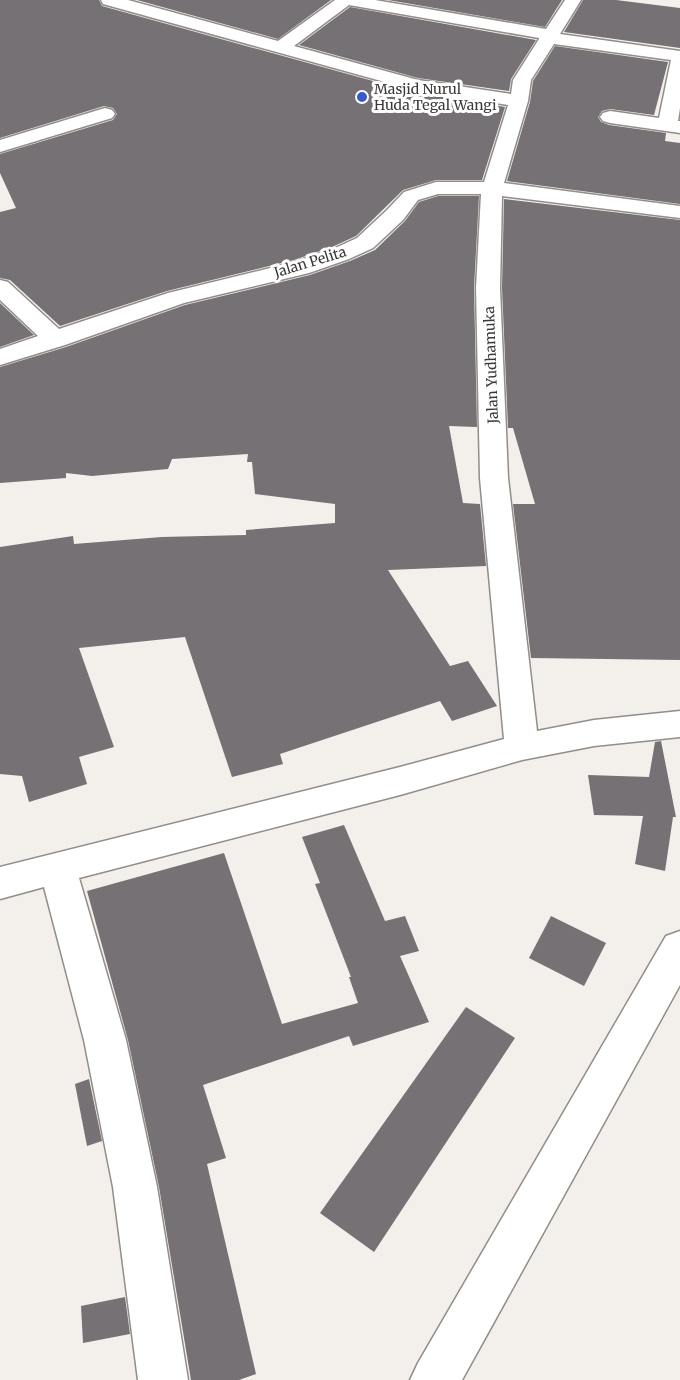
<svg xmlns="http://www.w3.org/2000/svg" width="680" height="1380" font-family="Merriweather,serif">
  <rect width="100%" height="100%" fill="#f3efea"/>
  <!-- building -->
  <g fill="#757175">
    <path d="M0,0H99L102,6L409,91L505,107L482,180H436L403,190L356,236L332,247L294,260L167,291L60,326L10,280L0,278V212L16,208L0,173V154L113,120L117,114L113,108L104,106L0,138Z"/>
    <path d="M137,0H331L278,39Z"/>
    <path d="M388,0H562L545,27Z"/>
    <path d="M583,0H616L680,8V48L564,32Z"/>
    <path d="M350,7L536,40L511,79L509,91L418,78L299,45Z"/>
    <path d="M555,46L668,62L654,115L610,109L602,111L598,117L601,122L609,125L666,133L665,141L680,143V204L507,181L530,102L533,81Z"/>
    <path d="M438,196H479L474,288L477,427L449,426L463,503L480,504L486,566L388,570L450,666L468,661L497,706L452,721L440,701L280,754L283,764L232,777L185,637L79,648L114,747L79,757L87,784L29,802L22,776L0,774V547L73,536L74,544L162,537L246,535V530L335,523V504L255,494L252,462H247L248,454L172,459L168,469L92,476L66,473V478L0,483V367L66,347L185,305L310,275L350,261L375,250L405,221L419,202Z"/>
    <path d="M504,199L680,220V660L531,658L513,504H535L513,428H508L502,288Z"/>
    <path d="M0,303L34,335L0,347Z"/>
    <path d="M661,741L676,817H673L665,871L635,864L643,816L594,815L588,775L649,777L655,742Z"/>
    <path d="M344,825L385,921L405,916L419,951L400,956L429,1022L353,1046L349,1036L203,1085L226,1158L207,1164L256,1374L239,1380H191L159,1187L128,1040L87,891L224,853L282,1024L358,1003L349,977H351L315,884L320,883L302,837Z"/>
    <path d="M551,916L606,943L584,986L529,958Z"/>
    <path d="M466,1007L515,1038L374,1252L320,1213Z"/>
    <path d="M89,1079L102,1141L87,1146L75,1084Z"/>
    <path d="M125,1297L130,1334L83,1343L81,1306Z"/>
  </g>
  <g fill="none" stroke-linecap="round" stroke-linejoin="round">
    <!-- minor casing -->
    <g stroke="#918d89" stroke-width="3">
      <g id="minor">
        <path d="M101,0H128L278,41L335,0H375L546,29L565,0H581L560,34L680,51V108L678,121H680V133L610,123L603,121L600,117L603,113L610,111L659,118L671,60L554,44L531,80L528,101L504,183L680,206V218L502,196L500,288L508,478L537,731L594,720L680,711V737L594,746L522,760L400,795L79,878L126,1040L157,1187L188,1380H138L113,1187L84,1040L44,887L0,899V867L400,767L504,739L480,478L476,288L481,194H438L418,200L403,220L373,248L349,259L309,273L184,303L65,345L0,365V349L38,336L0,300V280L8,282L59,329L168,293L295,262L333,249L357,238L387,210L404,192L436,182H484L508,105L410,89L103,4ZM349,5L539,38V39L513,80L511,94L418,80L294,46Z"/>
        <path d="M105,108L112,110L115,114L112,118L0,152V140Z"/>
        <path d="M680,931V985L462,1380H410L418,1363L666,936Z"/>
      </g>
    </g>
    <!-- minor -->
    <use href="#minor" fill="#fff" fill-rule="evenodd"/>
  </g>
  <!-- markers -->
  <circle fill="#355bcb" stroke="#fff" stroke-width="2" cx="362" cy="97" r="6"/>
  <g text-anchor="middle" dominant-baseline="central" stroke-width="6" stroke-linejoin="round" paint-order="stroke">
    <!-- far-poi labels -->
    <g font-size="14" fill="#3a3937" stroke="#fff" text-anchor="start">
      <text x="374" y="89">Masjid Nurul<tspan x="374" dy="16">Huda Tegal Wangi</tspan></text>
    </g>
    <!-- far-street labels -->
    <g font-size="14" fill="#3a3937" stroke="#fff">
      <text transform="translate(310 262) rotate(-17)">Jalan Pelita</text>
      <text transform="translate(491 365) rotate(-92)">Jalan Yudhamuka</text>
    </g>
  </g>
</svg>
